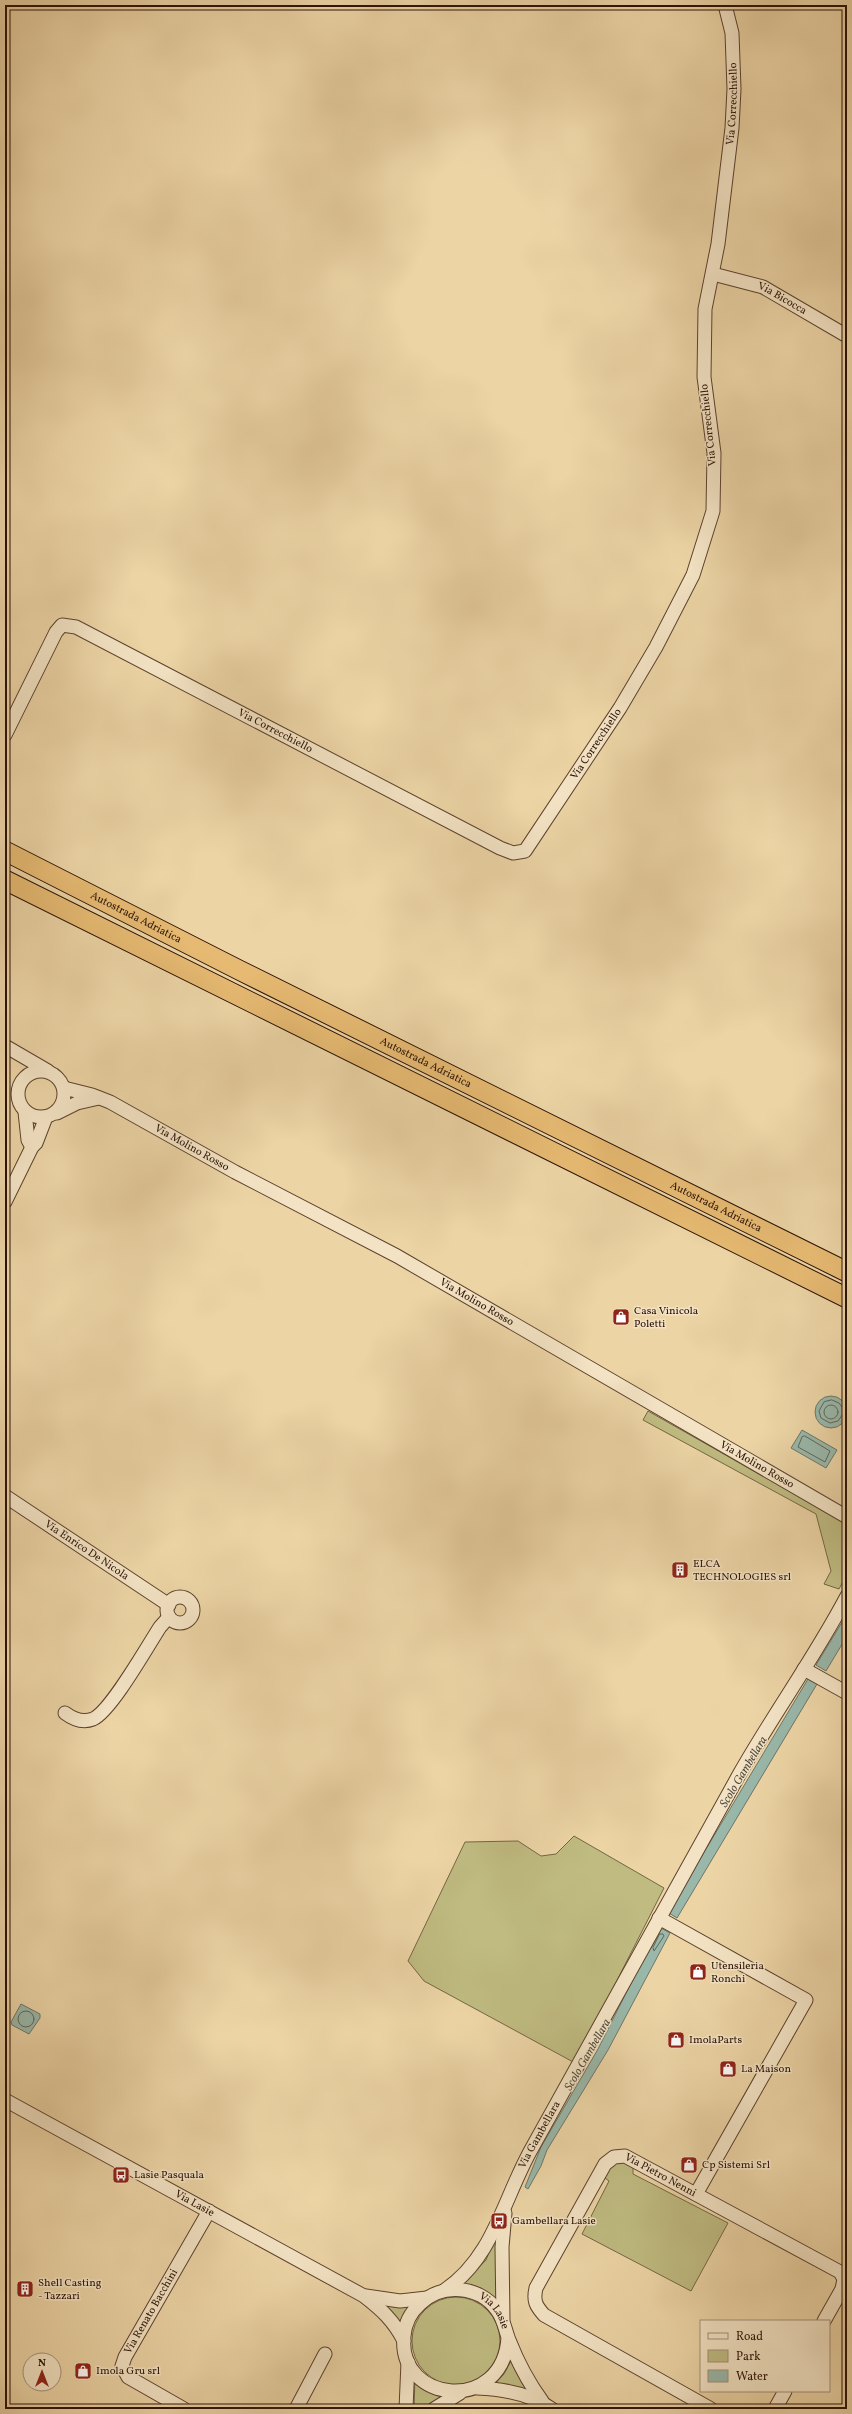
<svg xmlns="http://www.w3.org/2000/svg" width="852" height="2414" font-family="Vollkorn,serif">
  <rect width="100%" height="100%" fill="#ecd4a5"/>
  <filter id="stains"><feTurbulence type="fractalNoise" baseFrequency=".005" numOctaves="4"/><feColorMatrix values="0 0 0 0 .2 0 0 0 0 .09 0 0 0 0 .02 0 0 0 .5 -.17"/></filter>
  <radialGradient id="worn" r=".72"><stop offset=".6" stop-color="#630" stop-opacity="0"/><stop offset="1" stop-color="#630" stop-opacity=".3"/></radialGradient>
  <!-- green -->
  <g fill="#bfbb81" stroke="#766644">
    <path d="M648,1411L847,1524V1574L839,1589L824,1584L831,1571L816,1514L643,1420Z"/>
    <path d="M574,1836L664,1888L575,2063L424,1981L408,1961L465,1842L518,1841L541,1856L556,1854Z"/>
    <path d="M619,2159L633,2162V2174L728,2223L691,2291L582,2234L609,2181L605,2178L610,2165Z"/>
    <path d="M499,2228V2302L462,2285L486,2260Z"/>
    <circle cx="456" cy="2341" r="44"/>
    <path d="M380,2303L414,2304L401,2326Z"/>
    <path d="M512,2359L531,2392L493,2386L504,2374Z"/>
    <path d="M415,2376L452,2396L430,2409H414Z"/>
  </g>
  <!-- water -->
  <g fill="#99b8aa" stroke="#6d7669">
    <circle cx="831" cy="1412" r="16"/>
    <path d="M802,1430L837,1450L826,1468L791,1448Z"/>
    <path d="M847,1614V1636L826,1671L816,1665Z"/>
    <path d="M808,1679L817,1684L677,1918L669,1913L673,1904Z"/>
    <path d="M661,1928L670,1933L608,2050L547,2150L541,2166L528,2189L525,2187L541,2147L598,2049L658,1929Z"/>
    <path d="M21,2004L40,2014V2018L29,2034L12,2025L11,2022Z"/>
  </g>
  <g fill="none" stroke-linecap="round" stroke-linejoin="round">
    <!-- shore -->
    <g stroke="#626558" stroke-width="1">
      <path d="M832,1400L839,1403L845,1411L838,1421L830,1423L821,1418L819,1411L824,1402Z"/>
      <circle cx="831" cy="1412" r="7"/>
      <path d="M805,1436L830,1451L825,1462L798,1447L802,1437Z"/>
      <path d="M660,1934H663L664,1936L654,1951L653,1948Z"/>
      <circle cx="26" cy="2019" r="8"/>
    </g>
    <!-- minor casing -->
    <g stroke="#5c422e" stroke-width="15">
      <g id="minor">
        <path id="s1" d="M713,274L763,287L847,336"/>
        <path id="s2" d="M5,735L56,632L62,625L76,627L500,848L513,853L525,851L620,708L656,647L693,575L713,511L714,453L704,377L705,309L718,244L732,128L734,89L732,33L725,5"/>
        <path d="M5,1046L48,1071"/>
        <circle cx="41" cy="1094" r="23"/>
        <path id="s3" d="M64,1088L92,1095L110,1102L235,1172L397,1256L847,1517"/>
        <path d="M25,1112L28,1140L32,1147"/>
        <path d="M57,1113L77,1103L99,1098"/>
        <path d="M5,1202L32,1147L36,1143L46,1117"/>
        <path id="s4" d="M5,1496L169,1605"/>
        <circle cx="180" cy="1610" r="13"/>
        <path d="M804,1669L847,1693"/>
        <path d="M65,1713C73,1719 83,1723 93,1719C111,1711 147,1647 160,1627L169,1617"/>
        <path d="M659,1918L806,2000L696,2194"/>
        <path id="s5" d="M5,2100L364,2296C381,2309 394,2321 404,2341"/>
        <path id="s6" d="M445,2290C494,2257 504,2197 532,2148C601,2023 670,1898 740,1773C774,1713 815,1657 847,1596"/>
        <path d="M366,2296L400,2301L427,2298"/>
        <path d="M503,2319L502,2247L505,2213"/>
        <path id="s7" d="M508,2337C504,2414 397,2404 404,2336C405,2324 411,2312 420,2304C441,2283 479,2285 497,2310C504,2319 505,2330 509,2340C518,2363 528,2382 542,2401"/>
        <path d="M477,2388C504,2389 531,2394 552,2409"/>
        <path id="s8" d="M184,2409L128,2377L122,2366L125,2357L209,2211"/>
        <path d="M296,2409L325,2354"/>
        <path d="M406,2409L408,2362"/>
        <path d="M434,2409L460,2393"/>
        <path id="s9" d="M711,2409L544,2315C536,2306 533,2301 536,2288L605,2164L614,2157L625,2156L840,2272L844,2279L842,2289L824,2321"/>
        <path d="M775,2409L785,2391"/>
      </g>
    </g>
    <!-- highway casing -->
    <g stroke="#2c1207" stroke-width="21">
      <g id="highway">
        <path id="s10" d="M5,851L239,970L847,1272"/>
        <path d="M5,880L847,1298"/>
      </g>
    </g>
    <!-- minor -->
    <use href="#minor" stroke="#f3e3c4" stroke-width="13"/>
    <!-- highway -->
    <use href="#highway" stroke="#e6ba72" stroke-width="19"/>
  </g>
  <!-- icons -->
  <defs>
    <g id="shop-square" transform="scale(0.9)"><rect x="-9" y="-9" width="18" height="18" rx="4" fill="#8f2418" stroke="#f3e3c4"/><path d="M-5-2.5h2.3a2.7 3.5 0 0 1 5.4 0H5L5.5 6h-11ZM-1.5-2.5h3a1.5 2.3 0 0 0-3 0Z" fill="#fff"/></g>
    <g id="building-square" transform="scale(0.9)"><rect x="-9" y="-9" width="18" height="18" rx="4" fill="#8f2418" stroke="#f3e3c4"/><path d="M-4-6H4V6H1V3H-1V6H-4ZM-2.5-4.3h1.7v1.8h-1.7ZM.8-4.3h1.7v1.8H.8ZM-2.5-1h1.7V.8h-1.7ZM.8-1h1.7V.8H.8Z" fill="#fff"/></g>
    <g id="bus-square" transform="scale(0.9)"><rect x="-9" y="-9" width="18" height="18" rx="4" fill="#8f2418" stroke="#f3e3c4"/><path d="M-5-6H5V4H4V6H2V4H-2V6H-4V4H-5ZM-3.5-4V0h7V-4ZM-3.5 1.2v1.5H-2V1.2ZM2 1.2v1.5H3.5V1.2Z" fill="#fff"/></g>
  </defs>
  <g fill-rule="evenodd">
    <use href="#shop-square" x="621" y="1317"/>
    <use href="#building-square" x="680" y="1570"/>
    <use href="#shop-square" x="698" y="1972"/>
    <use href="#shop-square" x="676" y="2040"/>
    <use href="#shop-square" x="728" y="2069"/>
    <use href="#shop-square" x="689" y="2165"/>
    <use href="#bus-square" x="121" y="2175"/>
    <use href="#bus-square" x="499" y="2221"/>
    <use href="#building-square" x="25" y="2289"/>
    <use href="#shop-square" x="83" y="2371"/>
  </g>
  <g text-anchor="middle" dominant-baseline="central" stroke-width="3" stroke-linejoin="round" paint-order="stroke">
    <!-- street labels -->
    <g font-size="11" fill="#2c1207" stroke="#f3e3c4">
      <text stroke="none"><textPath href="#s2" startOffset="1443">Via Correcchiello</textPath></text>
      <text stroke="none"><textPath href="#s1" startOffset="74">Via Bicocca</textPath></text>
      <text transform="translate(709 425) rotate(-96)">Via Correcchiello</text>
      <text stroke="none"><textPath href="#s2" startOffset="363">Via Correcchiello</textPath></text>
      <text stroke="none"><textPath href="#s2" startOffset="771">Via Correcchiello</textPath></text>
      <text stroke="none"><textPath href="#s10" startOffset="147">Autostrada Adriatica</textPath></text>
      <text stroke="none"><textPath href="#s10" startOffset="471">Autostrada Adriatica</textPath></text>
      <text stroke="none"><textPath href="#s3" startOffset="142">Via Molino Rosso</textPath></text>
      <text stroke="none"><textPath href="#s10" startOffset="795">Autostrada Adriatica</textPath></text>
      <text stroke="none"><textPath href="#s3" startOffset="466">Via Molino Rosso</textPath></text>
      <text stroke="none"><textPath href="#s3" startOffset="790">Via Molino Rosso</textPath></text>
      <text stroke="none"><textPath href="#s4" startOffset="98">Via Enrico De Nicola</textPath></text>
      <text stroke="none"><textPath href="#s6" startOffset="184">Via Gambellara</textPath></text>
      <text stroke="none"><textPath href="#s9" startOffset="426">Via Pietro Nenni</textPath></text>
      <text stroke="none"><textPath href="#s5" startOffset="216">Via Lasie</textPath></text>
      <text stroke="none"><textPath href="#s8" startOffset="139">Via Renato Bacchini</textPath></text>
      <text stroke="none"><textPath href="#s7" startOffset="292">Via Lasie</textPath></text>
    </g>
    <!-- poi labels -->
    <g font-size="11" fill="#2c1207" stroke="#f3e3c4" text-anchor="start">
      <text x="634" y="1311">Casa Vinicola<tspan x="634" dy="13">Poletti</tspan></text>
      <text x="693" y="1564">ELCA<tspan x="693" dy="13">TECHNOLOGIES srl</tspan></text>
      <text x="711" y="1966">Utensileria<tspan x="711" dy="13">Ronchi</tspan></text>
      <text x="689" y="2040">ImolaParts</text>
      <text x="741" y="2069">La Maison</text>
      <text x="702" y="2165">Cp Sistemi Srl</text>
      <text x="134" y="2175">Lasie Pasquala</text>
      <text x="512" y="2221">Gambellara Lasie</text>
      <text x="38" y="2283">Shell Casting<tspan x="38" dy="13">- Tazzari</tspan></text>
      <text x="96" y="2371">Imola Gru srl</text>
    </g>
    <!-- water labels -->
    <g font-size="12" font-style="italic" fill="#524c40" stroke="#f3e3c4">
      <text transform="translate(744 1772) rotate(-59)">Scolo Gambellara</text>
      <text transform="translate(588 2055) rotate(-60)">Scolo Gambellara</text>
    </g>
  </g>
  <!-- margin -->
  <rect width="852" height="2414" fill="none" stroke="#ecd4a5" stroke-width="20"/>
  <rect x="6" y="6" width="840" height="2402" fill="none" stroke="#2c1207" stroke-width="2"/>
  <rect x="10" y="10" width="832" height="2394" fill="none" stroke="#2c1207"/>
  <!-- legend -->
  <rect x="700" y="2320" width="130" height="72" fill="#f3e3c4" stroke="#a38f78"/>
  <rect x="708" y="2333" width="20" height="6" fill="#f3e3c4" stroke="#a38f78"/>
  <text x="736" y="2340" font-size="12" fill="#2c1207">Road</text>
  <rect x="708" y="2350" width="20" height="12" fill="#bfbb81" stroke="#a38f78"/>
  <text x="736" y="2360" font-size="12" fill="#2c1207">Park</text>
  <rect x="708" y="2370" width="20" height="12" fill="#99b8aa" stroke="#a38f78"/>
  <text x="736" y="2380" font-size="12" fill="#2c1207">Water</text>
  <!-- north arrow -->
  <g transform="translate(42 2372)"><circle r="19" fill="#f3e3c4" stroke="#a38f78"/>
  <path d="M0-3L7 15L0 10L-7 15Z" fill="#8f2418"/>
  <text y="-6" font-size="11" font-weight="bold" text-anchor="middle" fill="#2c1207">N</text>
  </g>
  <rect width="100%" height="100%" filter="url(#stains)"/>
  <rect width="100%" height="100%" fill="url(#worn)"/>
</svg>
